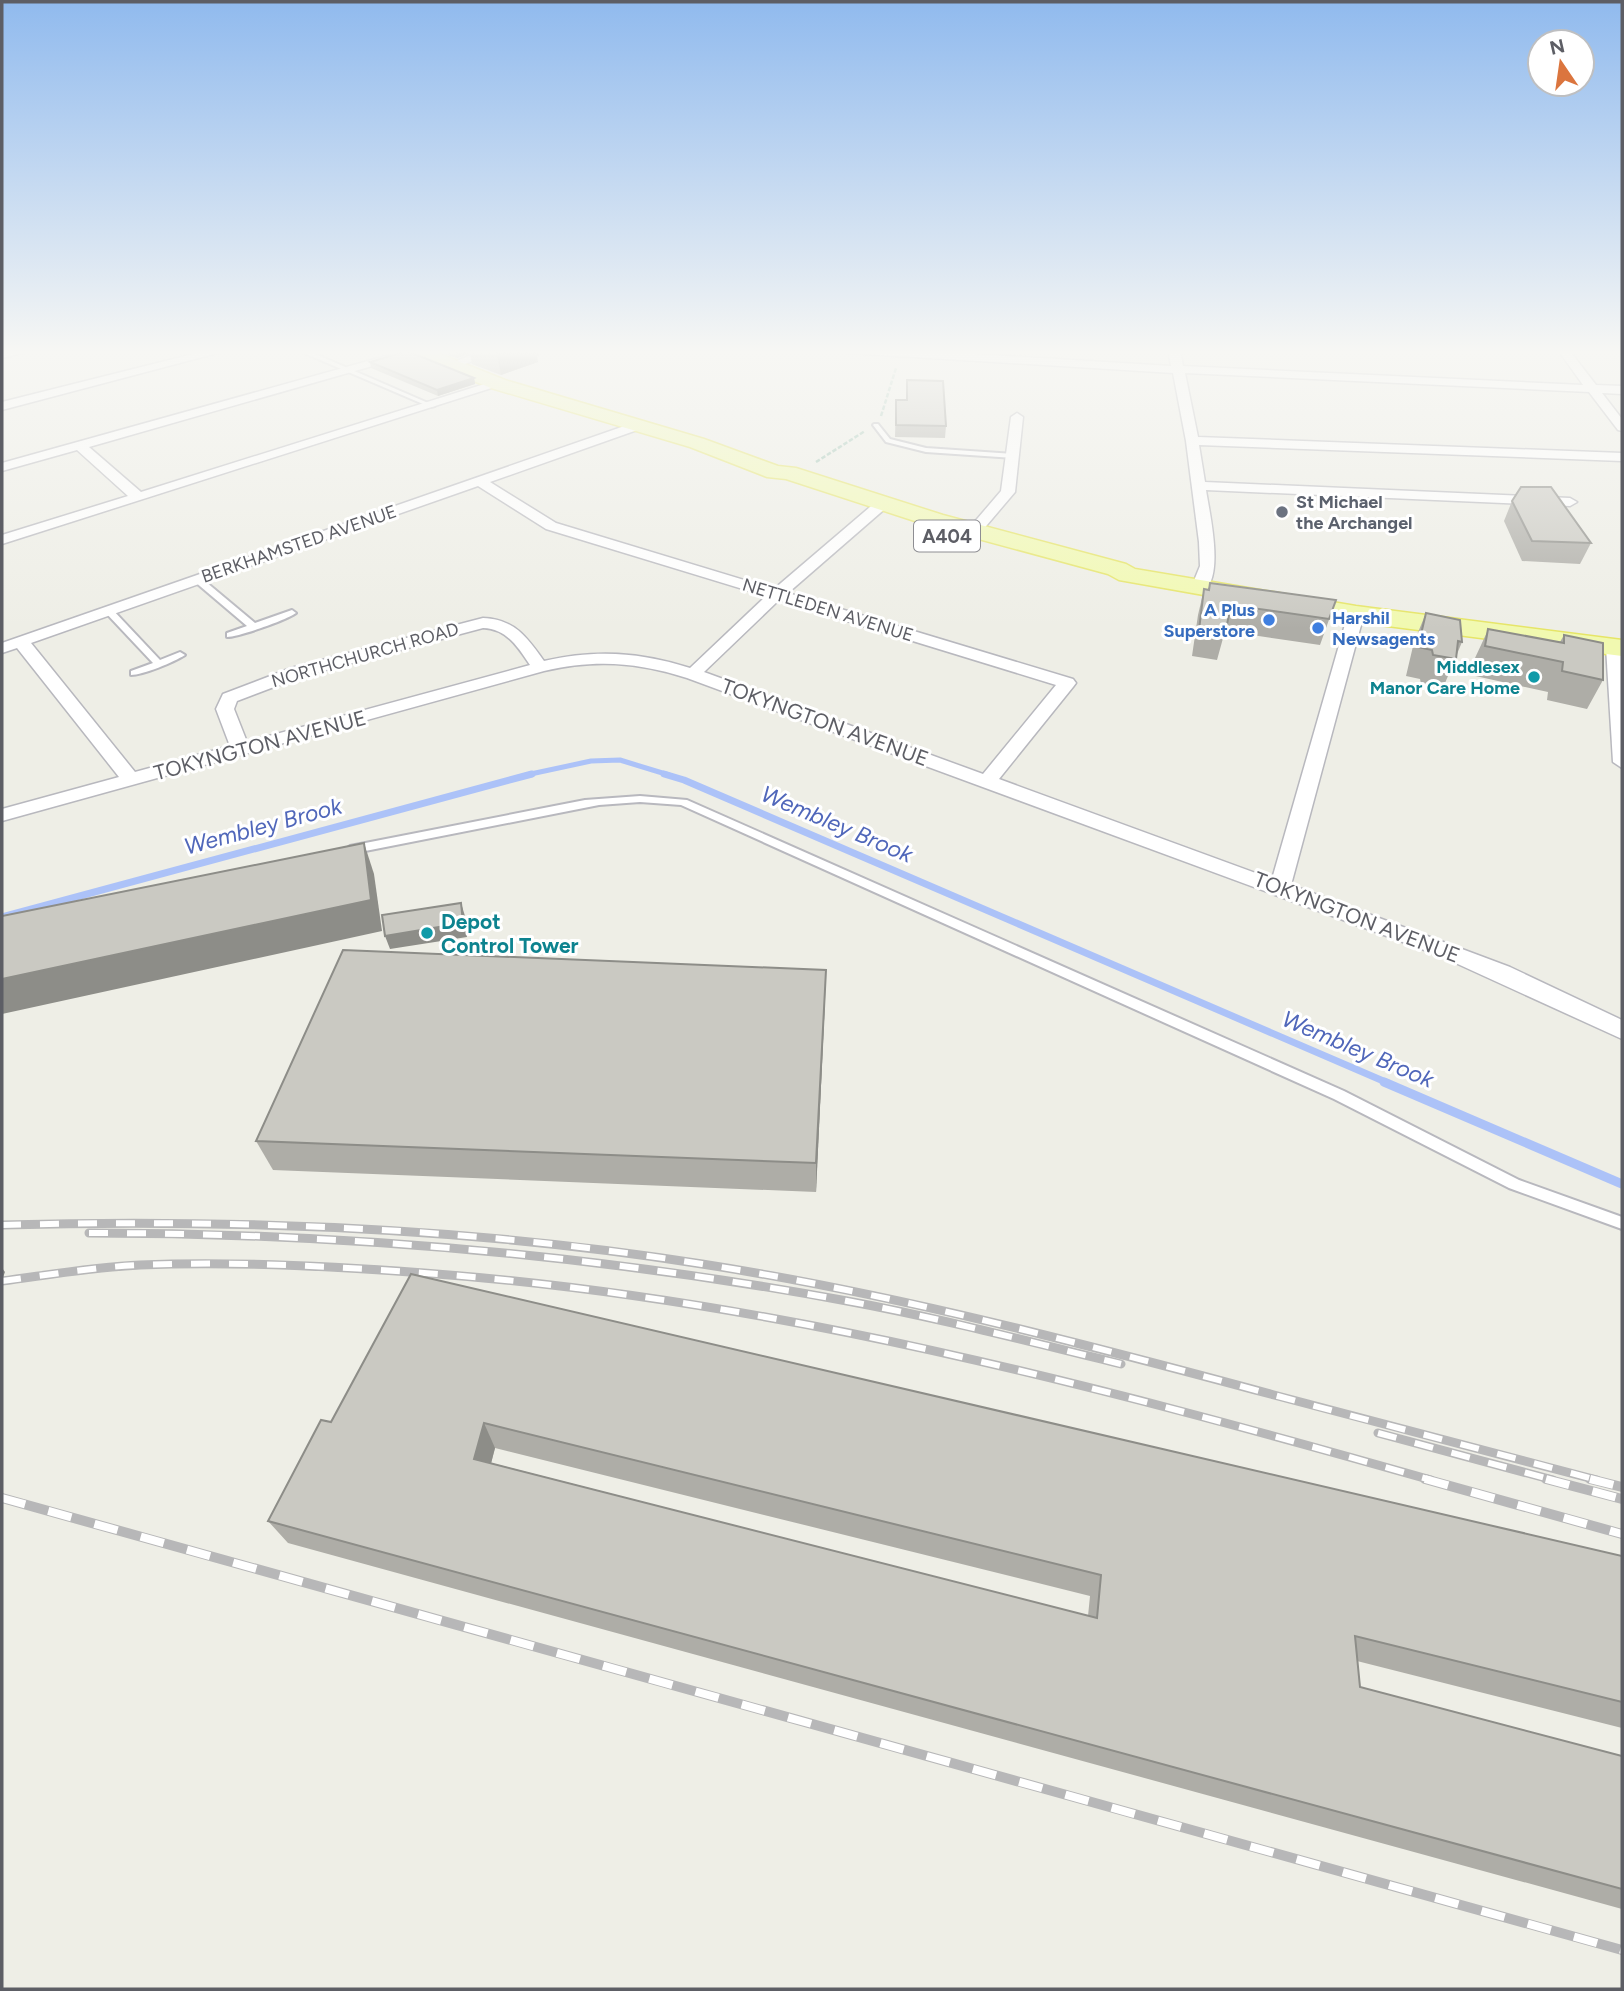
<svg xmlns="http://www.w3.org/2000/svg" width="1624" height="1991" font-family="Figtree,sans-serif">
  <rect width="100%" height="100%" fill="#eeeee6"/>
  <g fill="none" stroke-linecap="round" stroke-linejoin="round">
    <!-- stream-far2 -->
    <path stroke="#acc2f8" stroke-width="5" d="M526,775L591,761L620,760L669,775"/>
    <!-- stream-far1 -->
    <g stroke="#acc2f8" stroke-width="7">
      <path d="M664,774L684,780L1388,1083"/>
      <path d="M2,917L532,774"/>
    </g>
    <!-- stream -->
    <path stroke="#acc2f8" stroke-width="9" d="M1384,1082L1622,1184"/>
    <!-- lane casing -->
    <g stroke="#b8b8be" stroke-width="4">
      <g id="lane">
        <path d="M297,350H306L435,406L430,407Z"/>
        <path d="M874,424H878L890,439L926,448L1014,454L1018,456L1014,458L926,452L886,442L873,425Z"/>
        <path d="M194,577H200L255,623L292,610L296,613C286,620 239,637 227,637V633L247,626L194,581Z"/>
        <path d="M105,608H111L160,660L180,652L185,655C174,662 143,675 131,675V671L153,663L105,612Z"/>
        <path d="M640,796L687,800L1344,1091L1519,1180L1622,1217V1229L1509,1188L1334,1099L681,805L640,802L599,805L350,854L345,850L350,846L585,800Z"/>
      </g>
    </g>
    <!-- street casing -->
    <g stroke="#b8b8be" stroke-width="3">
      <g id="street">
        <path d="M27,350L26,352L2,358V352Z"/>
        <path d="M209,350H229L2,410V402Z"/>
        <path d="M483,350H500L455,368L445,366Z"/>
        <path d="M842,350H909L1171,366L1168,350H1180L1183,366L1583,385L1558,350H1569L1596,385L1622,386V394L1602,393L1622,419V431L1618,430L1589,392L1185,373L1198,437L1622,453V461L1199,445L1205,482L1570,498L1577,502L1570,506L1206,490C1209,511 1227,585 1199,593L1191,588L1200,566L1199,542L1186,441L1173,373L847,353Z"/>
        <path d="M400,352L406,355L404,357L89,447L141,492L494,381L504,384L2,544V535L128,496L77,450L2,471V463Z"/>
        <path d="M1017,413L1023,417L1015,492L970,545H960L958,542L960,539L1001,491L1011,417Z"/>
        <path d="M636,422L640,423V429L490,482L556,523L774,589L877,501H887V507L788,593L1073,679L1076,683L1073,687L999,779L1272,879L1348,614L1350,611H1362L1364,614L1291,885L1510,967L1622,1020V1039L1438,955L687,678C637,662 595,659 544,671L2,821V809L119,777L17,648L2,653V643ZM478,486L546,529L766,596L690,668C640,652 596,649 544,661C527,637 514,619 483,618L291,668L223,694L216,709L230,746L135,772L31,643ZM779,600L1056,685L983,774L704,672ZM483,628C507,629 518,647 530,665L247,742L234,709L237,701L303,676Z"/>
        <path d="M1614,642L1622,647V768L1613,762L1606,647Z"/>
      </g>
    </g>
    <!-- primary casing -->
    <g stroke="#e6e567" stroke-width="3">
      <path id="primary" d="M404,350H430L505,380L704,439L778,466L796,468L943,515L1126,564L1135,569L1356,606L1622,640V656L1356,622L1119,580L1108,574L927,525L786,479L767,477L690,447L491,388L407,354Z"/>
    </g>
    <!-- path -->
    <g stroke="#9ec3b3" stroke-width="2.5" stroke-dasharray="4.5 2" stroke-linecap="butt">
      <path d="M881,416L896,368"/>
      <path d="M816,462L865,431"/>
    </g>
    <!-- lane -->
    <use href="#lane" fill="#fff" fill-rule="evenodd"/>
    <!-- street -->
    <use href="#street" fill="#fff" fill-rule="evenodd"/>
    <!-- primary -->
    <use href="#primary" fill="#f1f9b0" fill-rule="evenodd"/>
    <!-- rail-far1 casing -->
    <g stroke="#b7b7b8" stroke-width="9">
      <g id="rail-far1">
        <path d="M2,1225C235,1219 471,1227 702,1264C895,1294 1085,1344 1274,1395C1381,1424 1489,1451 1597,1480"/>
        <path d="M89,1233C344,1233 597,1255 847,1301C940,1318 1030,1342 1121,1364"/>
        <path d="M2,1281C48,1275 94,1267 140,1265C234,1261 330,1266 424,1273C770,1298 1099,1386 1431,1480"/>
        <path d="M1378,1433L1553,1480"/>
      </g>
    </g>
    <!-- rail casing -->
    <g stroke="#b7b7b8" stroke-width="10">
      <g id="rail">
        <path d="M1425,1479L1622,1534"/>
        <path d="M1546,1479L1622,1499"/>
        <path d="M1590,1479L1622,1487"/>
        <path d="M2,1498L1622,1950"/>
      </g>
    </g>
    <!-- rail-far1 -->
    <use href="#rail-far1" stroke="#fff" stroke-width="6" stroke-dasharray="19" stroke-linecap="butt"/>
    <!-- rail -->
    <use href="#rail" stroke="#fff" stroke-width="8" stroke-dasharray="24" stroke-linecap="butt"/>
  </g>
  <!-- wall -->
  <g fill="#aeada7" fill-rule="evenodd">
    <path d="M433,350H496L497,354L540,355L537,356L538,362L501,375L472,364L470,353L457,358Z"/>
    <path d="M370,362L474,378L475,384L438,396L371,368Z"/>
    <path d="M907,380L946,426L945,438L895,437L896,400H906Z"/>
    <path d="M1512,501L1591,543L1580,564L1522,561L1504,521Z"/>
    <path d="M1210,583L1336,600L1320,645L1225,631L1217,660L1192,656L1198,615L1204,589L1208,590Z"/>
    <path d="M1426,613L1462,642L1443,688L1421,684L1420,679L1406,676L1414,642Z"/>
    <path d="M1488,630L1560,642L1564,635L1603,680L1587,709L1547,700L1548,692L1471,675L1475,658Z"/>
    <path d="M825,1000L816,1192L273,1170L256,1141Z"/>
    <path d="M411,1274L1622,1556V1728L1357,1661L1360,1687L1622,1756V1909L288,1543L268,1521L331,1422ZM495,1448L1090,1596L1088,1616L491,1463Z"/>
  </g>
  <!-- shaded-wall -->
  <g fill="#8d8d88">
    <path d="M456,350H469L470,353L457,358Z"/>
    <path d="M496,350H539L540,355L537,356L538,362L501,375Z"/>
    <path d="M474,378L475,384L438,396L437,390Z"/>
    <path d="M364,843L374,874L382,931L2,1014V979Z"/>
    <path d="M461,903L465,916L467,937L390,949L385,936Z"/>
    <path d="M826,970L825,1000L816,1192V1163Z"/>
    <path d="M2,1268L5,1272L2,1280Z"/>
    <path d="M484,1423L495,1448L486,1483L474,1459Z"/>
  </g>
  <!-- building -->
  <g fill="#cac9c2" stroke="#8d8d88" stroke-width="2" fill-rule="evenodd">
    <path d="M407,351L474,378L437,390L370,362Z"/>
    <path d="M907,380L943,381L946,426L896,425V400H907Z"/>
    <path d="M1521,487H1551L1591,543L1532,541L1512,501Z"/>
    <path d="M1210,583L1336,600L1329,619L1231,605L1225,634L1199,630L1204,589L1209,590Z"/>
    <path d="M1426,613L1460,620L1462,642L1458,641L1456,659L1433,655L1432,650L1418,647Z"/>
    <path d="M1488,629L1564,643V635L1603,643V680L1562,671L1563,662L1485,646Z"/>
    <path d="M364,843L371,900L2,979V916Z"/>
    <path d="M461,903L463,923L385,936L382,915Z"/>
    <path d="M343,950L826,970L816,1163L256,1141Z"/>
    <path d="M411,1274L1622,1556V1702L1355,1636L1360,1687L1622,1756V1889L268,1521L321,1420L331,1422ZM484,1423L1101,1575L1097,1618L474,1459Z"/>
  </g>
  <!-- sky -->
  <linearGradient id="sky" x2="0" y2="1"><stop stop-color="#90baee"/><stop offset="0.56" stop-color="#f7f7f4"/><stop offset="1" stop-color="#f7f7f4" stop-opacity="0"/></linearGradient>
  <rect width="1624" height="629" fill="url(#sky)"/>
  <!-- markers -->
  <circle fill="#6b7280" stroke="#fff" stroke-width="2.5" cx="1282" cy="512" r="7"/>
  <g fill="#3f7fe0" stroke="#fff" stroke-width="2.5">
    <circle cx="1269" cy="620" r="7"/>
    <circle cx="1318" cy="628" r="7"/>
  </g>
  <g fill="#0f9aa8" stroke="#fff" stroke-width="2.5">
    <circle cx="1534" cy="677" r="7"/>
    <circle cx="427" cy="933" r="7"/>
  </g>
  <g text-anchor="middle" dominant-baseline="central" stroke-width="6" stroke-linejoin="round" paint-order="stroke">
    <!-- far-worship labels -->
    <g font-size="18" font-weight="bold" fill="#5b616d" stroke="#fff" text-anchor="start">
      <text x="1296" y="502">St Michael<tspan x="1296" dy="21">the Archangel</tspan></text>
    </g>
    <!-- far-street labels -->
    <g font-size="18" fill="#5d5e65" stroke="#fff">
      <text transform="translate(299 544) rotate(-19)">BERKHAMSTED AVENUE</text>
      <text transform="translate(828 610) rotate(17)">NETTLEDEN AVENUE</text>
      <text transform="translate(365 655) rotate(-16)">NORTHCHURCH ROAD</text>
    </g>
    <!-- far-shop labels -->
    <g font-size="18" font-weight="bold" fill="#366cbe" stroke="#fff" text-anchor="end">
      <text x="1255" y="610">A Plus<tspan x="1255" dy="21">Superstore</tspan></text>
      <text x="1332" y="618" text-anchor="start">Harshil<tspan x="1332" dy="21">Newsagents</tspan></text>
    </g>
    <!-- far-culture labels -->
    <g font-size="18" font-weight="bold" fill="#0d838f" stroke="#fff" text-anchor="end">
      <text x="1520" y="667">Middlesex<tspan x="1520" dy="21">Manor Care Home</tspan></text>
    </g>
    <!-- shield labels -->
    <rect fill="#fff" stroke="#8e8e93" stroke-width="2" x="914" y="520.5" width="66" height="31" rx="5"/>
    <g font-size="19" font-weight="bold" fill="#5d5e65">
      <text x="947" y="536">A404</text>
    </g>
    <!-- street labels -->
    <g font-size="21" fill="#5d5e65" stroke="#fff">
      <text transform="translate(825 722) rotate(20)">TOKYNGTON AVENUE</text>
      <text transform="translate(260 745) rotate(-15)">TOKYNGTON AVENUE</text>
      <text transform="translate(1357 917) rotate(21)">TOKYNGTON AVENUE</text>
    </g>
    <!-- culture labels -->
    <g font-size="21" font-weight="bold" fill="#0d838f" stroke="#fff" text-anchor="start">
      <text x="441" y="921">Depot<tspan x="441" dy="24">Control Tower</tspan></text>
    </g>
    <!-- water labels -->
    <g font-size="23" font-style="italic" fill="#5067ba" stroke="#fff">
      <text transform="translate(837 824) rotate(23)">Wembley Brook</text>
      <text transform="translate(263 826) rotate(-15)">Wembley Brook</text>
      <text transform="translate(1358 1049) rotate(23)">Wembley Brook</text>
    </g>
  </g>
  <!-- border -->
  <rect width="1624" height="1991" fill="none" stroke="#5d5e65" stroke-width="7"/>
  <!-- north arrow -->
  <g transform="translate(1561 63) rotate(347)"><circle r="33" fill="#ffffff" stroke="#bebfc1" stroke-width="2"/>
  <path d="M0-5L12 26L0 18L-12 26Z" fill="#db753e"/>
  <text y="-10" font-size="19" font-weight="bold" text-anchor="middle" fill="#5d5e65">N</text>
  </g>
</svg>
